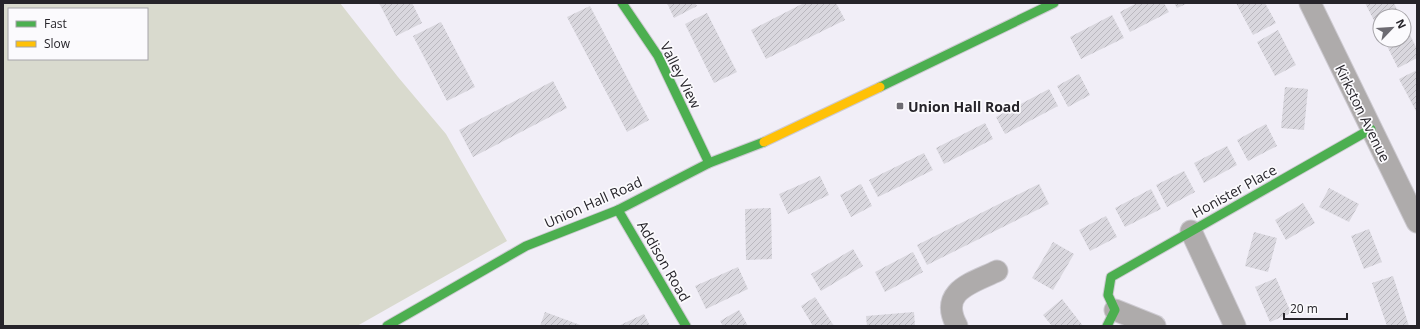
<svg xmlns="http://www.w3.org/2000/svg" width="1420" height="329" font-family="'Open Sans',sans-serif">
  <defs>
    <pattern id="building-hatch" width="6" height="6" patternUnits="userSpaceOnUse"><rect width="6" height="6" fill="#d9d7de"/><path d="M-1 1l2-2M0 6l6-6M5 7l2-2" fill="none" stroke="#bab8bf"/></pattern>
  </defs>
  <rect width="100%" height="100%" fill="#f1eef7"/>
  <!-- green -->
  <path fill="#d9dace" fill-rule="evenodd" d="M3,3H340L398,77L446,134L507,241L357,326H3ZM9,9H147V59H9Z"/>
  <!-- building -->
  <g fill="url(#building-hatch)">
    <path d="M379,3H412L422,23L396,36Z"/>
    <path d="M667,3H695L697,6L674,18Z"/>
    <path d="M804,3H836L845,20L766,59L751,30Z"/>
    <path d="M1137,3H1164L1169,12L1130,32L1120,12Z"/>
    <path d="M1174,3H1188L1177,8Z"/>
    <path d="M1236,3H1265L1276,23L1253,35Z"/>
    <path d="M1365,3H1394L1400,16H1380V32Z"/>
    <path d="M590,6L649,120L627,132L567,17Z"/>
    <path d="M707,13L737,72L714,83L685,24Z"/>
    <path d="M1112,15L1124,38L1081,59L1070,37Z"/>
    <path d="M441,22L475,87L447,101L413,36Z"/>
    <path d="M1404,23L1417,49V58L1398,68L1384,40H1404Z"/>
    <path d="M1278,30L1296,65L1275,76L1257,42Z"/>
    <path d="M1417,70V113L1399,79Z"/>
    <path d="M1079,74L1090,95L1068,107L1057,86Z"/>
    <path d="M553,81L567,108L473,157L459,130Z"/>
    <path d="M1285,87L1308,89L1304,130L1281,128Z"/>
    <path d="M1049,89L1058,106L1005,134L996,117Z"/>
    <path d="M985,123L993,139L944,164L936,148Z"/>
    <path d="M1266,124L1277,146L1248,161L1237,140Z"/>
    <path d="M1227,146L1237,165L1204,183L1194,163Z"/>
    <path d="M924,153L933,170L878,197L869,180Z"/>
    <path d="M1184,171L1195,192L1167,207L1156,185Z"/>
    <path d="M820,176L829,195L788,214L779,194Z"/>
    <path d="M861,184L872,206L851,217L840,195Z"/>
    <path d="M1039,184L1049,204L927,265L917,245Z"/>
    <path d="M1329,188L1359,204L1349,222L1319,207Z"/>
    <path d="M1151,189L1161,209L1125,227L1115,208Z"/>
    <path d="M1303,203L1315,223L1286,240L1275,220Z"/>
    <path d="M771,208L772,259L746,260L745,209Z"/>
    <path d="M1106,216L1117,237L1090,251L1079,230Z"/>
    <path d="M1369,229L1382,262L1364,269L1351,236Z"/>
    <path d="M1254,232L1277,238L1268,272L1245,266Z"/>
    <path d="M1053,242L1074,254L1053,290L1032,278Z"/>
    <path d="M853,249L863,266L821,291L811,274Z"/>
    <path d="M913,252L923,272L885,292L875,272Z"/>
    <path d="M738,267L748,289L706,309L695,286Z"/>
    <path d="M1393,276L1409,326H1387L1372,283Z"/>
    <path d="M1276,278L1291,313L1270,322L1255,287Z"/>
    <path d="M815,297L834,326H813L801,306Z"/>
    <path d="M1062,299L1083,326H1052L1043,315Z"/>
    <path d="M739,310L748,326H723L720,321Z"/>
    <path d="M545,312L583,326H540Z"/>
    <path d="M914,312L915,326H867L866,316Z"/>
    <path d="M644,314L650,326H618Z"/>
  </g>
  <g fill="none" stroke-linecap="round" stroke-linejoin="round">
    <!-- street casing -->
    <g stroke="#cdcad1" stroke-width="23">
      <g id="street">
        <path d="M1310,3L1417,222"/>
        <path d="M1191,231L1235,326"/>
        <path d="M1115,310L1155,326"/>
        <path d="M957,326C938,291 972,283 997,271"/>
      </g>
    </g>
    <!-- fast casing -->
    <g stroke="#cdcad1" stroke-width="11">
      <g id="fast">
        <path d="M622,3L658,56L709,163"/>
        <path d="M880,87L1054,3"/>
        <path d="M618,210L686,326"/>
        <path d="M387,326L526,246L618,210L709,163L764,142"/>
        <path d="M1107,326L1115,310L1108,295L1111,277L1371,129"/>
      </g>
    </g>
    <!-- slow casing -->
    <g stroke="#cdcad1" stroke-width="11">
      <path id="slow" d="M764,142L880,87"/>
    </g>
    <!-- street -->
    <use href="#street" stroke="#aeabab" stroke-width="21"/>
    <!-- fast -->
    <use href="#fast" stroke="#4caf50" stroke-width="9"/>
    <!-- slow -->
    <use href="#slow" stroke="#ffc107" stroke-width="9"/>
  </g>
  <!-- markers -->
  <rect fill="#6d6b72" stroke="#fbfafd" stroke-width="1.5" x="896" y="102" width="8" height="8" rx="2"/>
  <g text-anchor="middle" dominant-baseline="central" stroke-width="3.5" stroke-linejoin="round" paint-order="stroke">
    <!-- street labels -->
    <g font-size="14" fill="#26242a" stroke="#fbfafd">
      <text transform="translate(681 75) rotate(63)">Valley View</text>
      <text transform="translate(1363 113) rotate(64)">Kirkston Avenue</text>
      <text transform="translate(1234 191) rotate(-29)">Honister Place</text>
      <text transform="translate(593 202) rotate(-24)">Union Hall Road</text>
      <text transform="translate(664 261) rotate(60)">Addison Road</text>
    </g>
    <!-- poi labels -->
    <g font-size="14" font-weight="bold" fill="#26242a" stroke="#fbfafd" text-anchor="start">
      <text x="908" y="106">Union Hall Road</text>
    </g>
  </g>
  <!-- border -->
  <rect width="1420" height="329" fill="none" stroke="#26242a" stroke-width="8"/>
  <!-- legend -->
  <rect x="8" y="8" width="140" height="52" fill="#fbfafd" stroke="#a6a4a9"/>
  <rect x="16" y="21" width="20" height="6" fill="#4caf50" stroke="#a6a4a9"/>
  <text x="44" y="28" font-size="12" fill="#26242a">Fast</text>
  <rect x="16" y="41" width="20" height="6" fill="#ffc107" stroke="#a6a4a9"/>
  <text x="44" y="48" font-size="12" fill="#26242a">Slow</text>
  <!-- north arrow -->
  <g transform="translate(1392 28) rotate(65)"><circle r="19" fill="#fbfafd" stroke="#a6a4a9"/>
  <path d="M0-3L7 15L0 10L-7 15Z" fill="#6d6b72"/>
  <text y="-6" font-size="11" font-weight="bold" text-anchor="middle" fill="#26242a">N</text>
  </g>
  <!-- scale -->
  <path d="M1284 313v6h63v-6" fill="none" stroke="#26242a" stroke-width="2"/>
  <text x="1290" y="313" font-size="12" fill="#26242a" stroke="#fbfafd" stroke-width="3" paint-order="stroke">20 m</text>
</svg>
